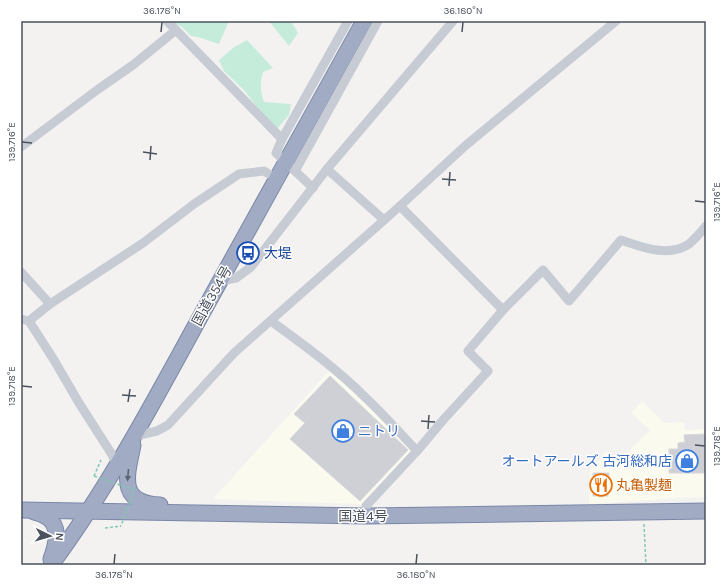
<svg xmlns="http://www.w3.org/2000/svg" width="727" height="586" font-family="Karla,'Noto Sans JP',sans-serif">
  <rect width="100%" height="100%" fill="#f3f2f1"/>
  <!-- commercial -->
  <g fill="#fbfaee">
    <path d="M330,370L412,450L361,504L213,499Z"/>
    <path d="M642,401L665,423L684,422L685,430L706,429V497L679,498L589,504L590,470L606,451L618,462L650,430L631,413Z"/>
  </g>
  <!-- green -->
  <g fill="#c5ecdb">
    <path d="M171,21H229L219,44L198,37L191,36L182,27Z"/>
    <path d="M269,21H291L298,33L289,46Z"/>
    <path d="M247,40L273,68L263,72C260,84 260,90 264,102L291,104L289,115L277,129L263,115L244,90L224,71L219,60L233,48Z"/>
  </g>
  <!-- building -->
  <g fill="#cfd0d5" stroke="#d6d7dc">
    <path d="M330,376L408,450L360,501L290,439L305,423L294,414Z"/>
    <path d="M706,434V473H669V449H678V443L685,442L684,435Z"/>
    <path d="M593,473H609L608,496H593Z"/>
  </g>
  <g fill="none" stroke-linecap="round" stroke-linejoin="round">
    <!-- trunk casing -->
    <g stroke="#7987a7" stroke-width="17">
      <g id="trunk">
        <path d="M133,445C127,475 117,503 160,505"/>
        <path d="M21,510L366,516L706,511"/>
        <path d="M34,512C61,518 59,537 51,559"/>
        <path d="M51,565C108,488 153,403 199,319C254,220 309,120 364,21"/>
      </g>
    </g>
    <!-- path -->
    <g stroke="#80c7b1" stroke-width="1.5" stroke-dasharray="3 2" stroke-linecap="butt">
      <path d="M94,476L101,460"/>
      <path d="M644,524L646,565"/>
      <path d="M105,528L121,526"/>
    </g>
    <!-- minor -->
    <g stroke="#c6cbd4" stroke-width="9">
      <path d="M167,21L282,139L276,153L313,188"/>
      <path d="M282,139L348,21"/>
      <path d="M21,147L97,90L133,65L176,30"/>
      <path d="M327,169L384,220"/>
      <path d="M295,171L378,21"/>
      <path d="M400,206L503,310"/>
      <path d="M21,272L50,304"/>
      <path d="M221,281L236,278L251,267L327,169L453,21"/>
      <path d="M21,319L29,321L54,360L79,403L111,453L117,465"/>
      <path d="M29,321L50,304L143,243L194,204L239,174L264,171L277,179"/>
      <path d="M271,321C304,345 337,369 366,398C384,415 400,433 417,451"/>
      <path d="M135,436L157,431L168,425L234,353L400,206L465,146L616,21"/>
      <path d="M366,516V506L417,451L444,419L488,371L468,351L503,310L543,270L569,301L621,240C642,247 668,258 689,244C695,239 701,232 706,226"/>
    </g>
    <!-- trunk -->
    <use href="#trunk" stroke="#a1acc4" stroke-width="15"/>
    <!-- path-bridge -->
    <path stroke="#80c7b1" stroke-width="1.5" stroke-dasharray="3 2" stroke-linecap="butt" d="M94,476L134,490L121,526"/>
  </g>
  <!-- one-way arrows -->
  <defs><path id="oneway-solid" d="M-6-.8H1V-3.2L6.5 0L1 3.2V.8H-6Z"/></defs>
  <use fill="#5c6372" href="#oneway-solid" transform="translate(128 475) rotate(95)"/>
  <!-- ticks -->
  <path fill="none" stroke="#4b515d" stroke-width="1.5" d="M161,32L162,22M462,32L463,22M22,142L32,143M143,152L157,154M150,160L151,146M442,179L456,180M449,186L450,172M695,201L705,202M22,386L32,387M122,395L136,396M128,402L130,389M421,421L435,422M428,429L429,415M695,445L705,446M114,564L115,554M416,564L417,554"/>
  <!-- icons -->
  <defs>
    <g id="bus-ring" transform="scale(1.15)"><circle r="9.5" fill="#fff" stroke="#1a4fb4" stroke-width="1.5"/><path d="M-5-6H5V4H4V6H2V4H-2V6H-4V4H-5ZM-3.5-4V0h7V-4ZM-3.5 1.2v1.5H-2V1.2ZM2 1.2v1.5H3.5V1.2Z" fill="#1a4fb4"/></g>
    <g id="shop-ring" transform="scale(1.15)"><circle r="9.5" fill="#fff" stroke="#3f7fe0" stroke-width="1.5"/><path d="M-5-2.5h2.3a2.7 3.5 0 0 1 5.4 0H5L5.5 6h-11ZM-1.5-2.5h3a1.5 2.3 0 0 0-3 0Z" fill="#3f7fe0"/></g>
    <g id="restaurant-ring" transform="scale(1.15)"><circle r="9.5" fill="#fff" stroke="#e8710a" stroke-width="1.5"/><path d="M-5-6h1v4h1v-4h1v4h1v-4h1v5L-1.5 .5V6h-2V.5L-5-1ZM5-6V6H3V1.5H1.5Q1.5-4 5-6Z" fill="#e8710a"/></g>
  </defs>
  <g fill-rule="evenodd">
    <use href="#bus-ring" x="248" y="253"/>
    <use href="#shop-ring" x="343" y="431"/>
    <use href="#shop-ring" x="687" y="461"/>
    <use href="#restaurant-ring" x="601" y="485"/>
  </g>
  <g text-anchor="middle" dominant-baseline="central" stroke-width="3" stroke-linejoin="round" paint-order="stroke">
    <!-- transit labels -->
    <g font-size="14" fill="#164399" stroke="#fff" text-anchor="start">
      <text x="264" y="253">大堤</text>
    </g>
    <!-- street labels -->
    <g font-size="14" fill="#4b515d" stroke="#fff">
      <text transform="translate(212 296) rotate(-61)">国道354号</text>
      <text x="363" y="516">国道4号</text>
    </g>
    <!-- shop labels -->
    <g font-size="14" fill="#366cbe" stroke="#fff" text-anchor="start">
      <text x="358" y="431">ニトリ</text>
      <text x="672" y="461" text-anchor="end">オートアールズ 古河総和店</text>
    </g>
    <!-- food labels -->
    <g font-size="14" fill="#c56008" stroke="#fff" text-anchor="start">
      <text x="616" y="485">丸亀製麺</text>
    </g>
  </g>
  <!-- border -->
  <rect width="727" height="586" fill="none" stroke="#ffffff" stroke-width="44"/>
  <!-- north arrow -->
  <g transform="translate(50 536) rotate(95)" stroke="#ffffff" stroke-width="3" paint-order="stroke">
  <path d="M0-3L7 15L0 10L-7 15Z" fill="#4b515d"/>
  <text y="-6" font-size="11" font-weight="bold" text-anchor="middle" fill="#4b515d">N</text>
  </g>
  <rect x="22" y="22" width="683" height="542" fill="none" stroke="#4b515d" stroke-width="1.5"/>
  <g font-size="10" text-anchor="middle" fill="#4b515d">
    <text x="162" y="14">36.178°N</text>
    <text x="463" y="14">36.180°N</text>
    <text transform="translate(11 142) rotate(-90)" y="4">139.716°E</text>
    <text transform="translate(716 202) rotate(-90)" y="4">139.716°E</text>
    <text transform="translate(11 386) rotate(-90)" y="4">139.718°E</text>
    <text transform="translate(716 446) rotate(-90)" y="4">139.718°E</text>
    <text x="114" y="578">36.178°N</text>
    <text x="416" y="578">36.180°N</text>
  </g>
</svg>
